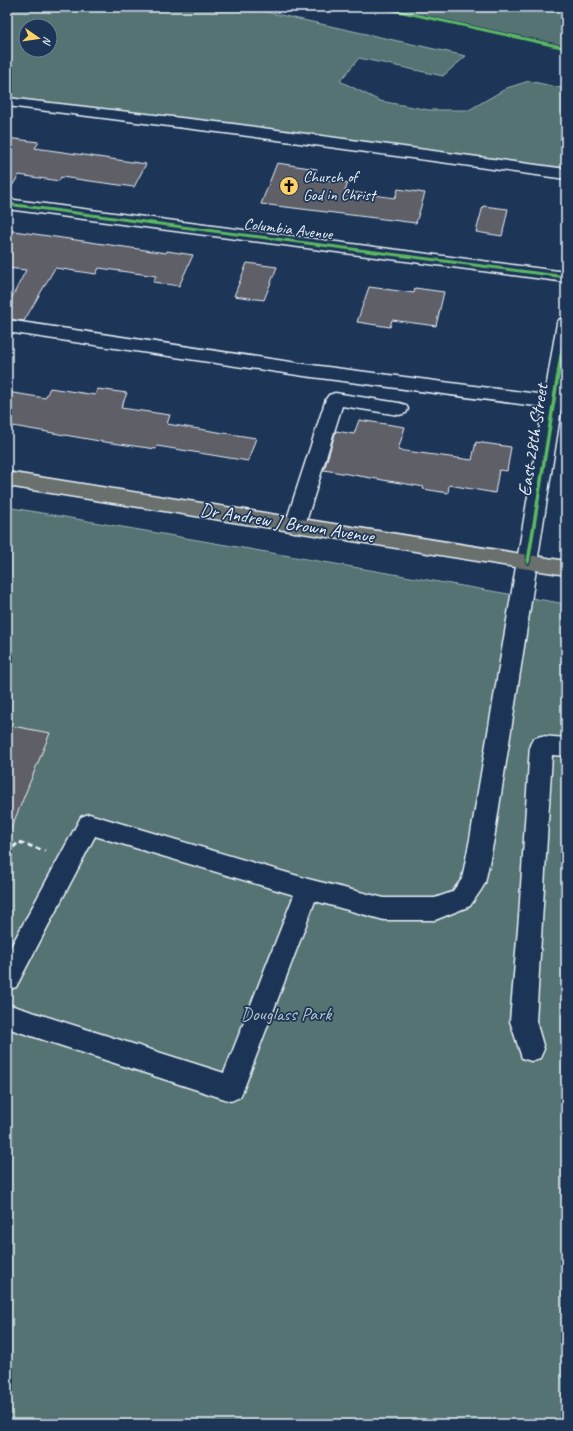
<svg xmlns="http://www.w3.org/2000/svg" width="573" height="1431" font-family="Caveat,sans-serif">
  <rect width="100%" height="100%" fill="#1d3557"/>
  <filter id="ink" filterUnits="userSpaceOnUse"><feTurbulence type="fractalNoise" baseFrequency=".025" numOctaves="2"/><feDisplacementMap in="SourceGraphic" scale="8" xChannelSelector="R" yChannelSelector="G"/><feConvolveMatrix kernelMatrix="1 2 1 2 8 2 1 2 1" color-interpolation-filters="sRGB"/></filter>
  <g filter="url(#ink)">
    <!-- green -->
    <g fill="#557372" stroke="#9eb2b5" fill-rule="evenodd">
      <path d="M7,7H244L466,56L443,76L359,58L340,81L380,101L429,110H469L507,88L529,81L566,89V168L7,98ZM26,26H50V50H26Z"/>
      <path d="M391,7H566V46Z"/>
      <path d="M7,507L566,604V1424H7Z"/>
    </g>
    <!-- building -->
    <g fill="#5e5f68" stroke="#e8f1f8">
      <path d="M7,138L39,142L35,148L146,164L134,187L61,177L59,181L19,175L7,194Z"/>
      <path d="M277,163L317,169L314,178L348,183L345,191L395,198L398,189L425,193L416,223L261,204Z"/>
      <path d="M483,206L508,209L502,236L476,232Z"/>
      <path d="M7,230L166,253L167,251L193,255L179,286L153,282L156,276L99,268L96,274L55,268L24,321L7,319V307L26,270L7,268Z"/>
      <path d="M247,263L277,267L264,300L234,296Z"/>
      <path d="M369,287L414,293L415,288L444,292L436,326L392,320L390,327L357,322Z"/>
      <path d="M50,388L95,395L98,389L127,393L121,408L170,415L167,424L256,438L248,461L157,446L156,449L105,442L7,425V392L45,398Z"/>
      <path d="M359,420L405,427L398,450L472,460L476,442L511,447L507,471L499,470L495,493L449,485L448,493L423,489L424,487L324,470L336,431L354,434Z"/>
      <path d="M7,725L50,733L8,836H7Z"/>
    </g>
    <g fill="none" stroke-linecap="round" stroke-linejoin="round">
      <!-- minor casing -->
      <g stroke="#e8f1f8" stroke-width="3">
        <g id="minor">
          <path d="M7,98L233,124L566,169V179L233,134L7,106Z"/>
          <path d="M7,199L566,272V282L7,209Z"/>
          <path d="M566,318V378L563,398H566V410L561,409L494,839L485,883L481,890L470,906L435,920H384L315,901L244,1088L240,1097L231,1101L7,1028V1004L224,1073L294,895L95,836L16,987L7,990V954L81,817L89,814L308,879L384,898H435L452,892L462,879L470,839L543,407L304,376L7,332V320L304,364L545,395L557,323L560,319Z"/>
          <path d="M335,393L399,403L406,405L408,409L406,413L399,415L342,406L305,525L302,530L295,532L288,530L285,525L326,399L329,395Z"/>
          <path d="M541,736L566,738V756L552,755L536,1021L544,1049L540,1058L531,1061L522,1058L510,1021L519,917L530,745L533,739Z"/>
        </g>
      </g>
      <!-- major casing -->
      <g stroke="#e8f1f8" stroke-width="3">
        <path id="major" d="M7,472L566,561V575L7,486Z"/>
      </g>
      <!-- path -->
      <path stroke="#e8f1f8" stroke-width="3" stroke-dasharray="5 3.5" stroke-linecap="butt" d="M7,853L19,842L45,851"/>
      <!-- minor -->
      <use href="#minor" fill="#1d3557" fill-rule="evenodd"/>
      <!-- major -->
      <use href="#major" fill="#6a706d" fill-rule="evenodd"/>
      <!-- cycleway-far1 casing -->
      <g stroke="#1d3557" stroke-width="5">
        <g id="cycleway-far1">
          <path d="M380,7L566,48"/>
          <path d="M7,204L566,277"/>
          <path d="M561,357L566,323"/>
        </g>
      </g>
      <!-- cycleway casing -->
      <g stroke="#1d3557" stroke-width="6">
        <path id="cycleway" d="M528,562L561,356"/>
      </g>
      <!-- cycleway-far1 -->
      <use href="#cycleway-far1" stroke="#5cba63" stroke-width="3"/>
      <!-- cycleway -->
      <use href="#cycleway" stroke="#5cba63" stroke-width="3.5"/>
    </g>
  </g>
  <!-- icons -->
  <defs>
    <g id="church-disc" transform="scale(1)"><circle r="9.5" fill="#ffd166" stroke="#1d3557"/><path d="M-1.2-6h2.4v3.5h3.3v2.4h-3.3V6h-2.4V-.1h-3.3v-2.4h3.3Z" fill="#111"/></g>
  </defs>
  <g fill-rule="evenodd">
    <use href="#church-disc" x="289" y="186"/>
  </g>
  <g text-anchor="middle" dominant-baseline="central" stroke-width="3.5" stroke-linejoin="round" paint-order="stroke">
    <!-- far-poi labels -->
    <g font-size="16" fill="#e8f1f8" stroke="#1d3557" text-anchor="start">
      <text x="303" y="177">Church of<tspan x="303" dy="18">God in Christ</tspan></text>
    </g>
    <!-- far-street labels -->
    <g font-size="16" fill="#e8f1f8" stroke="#1d3557">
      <text transform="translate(288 229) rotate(7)">Columbia Avenue</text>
    </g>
    <!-- street labels -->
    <g font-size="19" fill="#e8f1f8" stroke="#1d3557">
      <text transform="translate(533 440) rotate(-81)">East 28th Street</text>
      <text transform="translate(287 523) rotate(9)">Dr Andrew J Brown Avenue</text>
    </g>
    <!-- park labels -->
    <g font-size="19" fill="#b5c5c9" stroke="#1d3557">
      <text x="286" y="1014">Douglass Park</text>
    </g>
  </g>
  <!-- margin -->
  <rect width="573" height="1431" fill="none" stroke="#1d3557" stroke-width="24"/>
  <rect x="12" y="12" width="549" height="1407" fill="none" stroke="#e8f1f8" stroke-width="1.5" filter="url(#ink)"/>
  <!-- north arrow -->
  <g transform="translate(38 38) rotate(103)"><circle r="19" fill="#1d3557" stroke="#6e8097"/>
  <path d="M0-3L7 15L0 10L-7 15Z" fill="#ffd166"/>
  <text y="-6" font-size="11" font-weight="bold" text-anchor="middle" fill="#e8f1f8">N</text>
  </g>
</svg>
